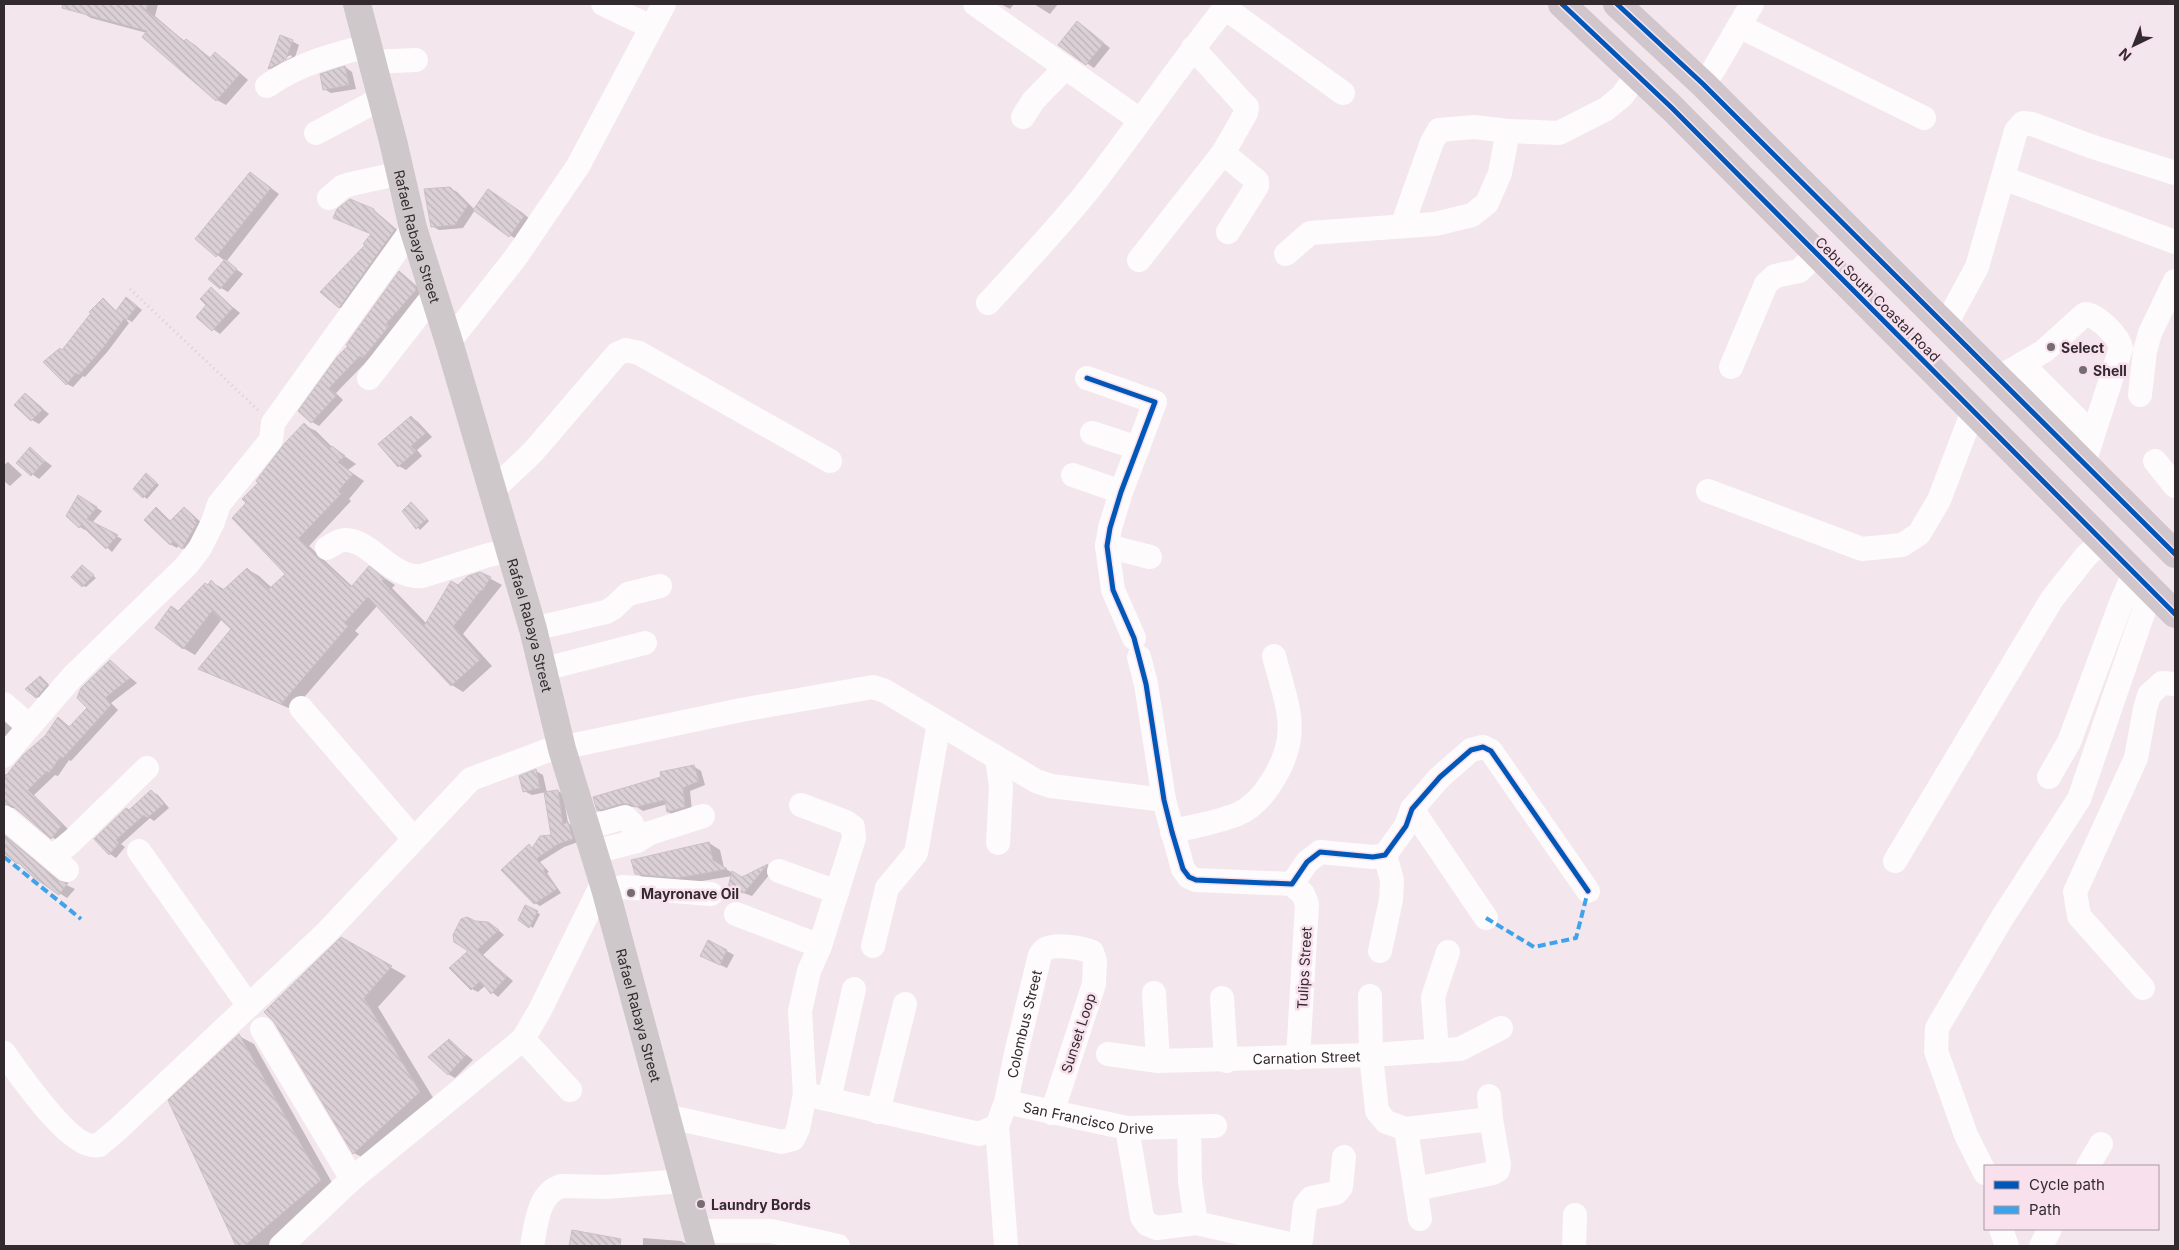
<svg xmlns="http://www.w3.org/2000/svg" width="2179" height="1250" font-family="Inter,sans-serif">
  <defs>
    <pattern id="building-back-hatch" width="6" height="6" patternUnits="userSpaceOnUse" patternTransform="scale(1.25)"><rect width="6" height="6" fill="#dad0d5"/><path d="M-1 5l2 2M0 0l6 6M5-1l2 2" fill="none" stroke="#bcb3b7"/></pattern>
  </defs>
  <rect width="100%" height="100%" fill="#f3e6ed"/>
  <!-- shadow -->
  <g fill="#0003" fill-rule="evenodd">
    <path d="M85,4H158L155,16L185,42L187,40L195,45L211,59L216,54L224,59L248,80L226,105L217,100L144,37L147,33L91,18L83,13Z"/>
    <path d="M1001,4H1014L1010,9Z"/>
    <path d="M1034,4H1058L1050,14Z"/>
    <path d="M1078,23L1110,48L1094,68L1060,45Z"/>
    <path d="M292,41L299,45L293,63L275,71L269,68ZM291,55L292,57L278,64V61Z"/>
    <path d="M345,67L352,72L356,89L331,93L324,89L321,75Z"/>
    <path d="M251,173L279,194L226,262L243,274L228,292L221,288L225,261L197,239Z"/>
    <path d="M450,188L457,192L475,210L489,190L532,220L517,240L475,210L463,228L439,230L432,226Z"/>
    <path d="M374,210L402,234L346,311L339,307L373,235Z"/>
    <path d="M399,273L421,289L423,294L370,361L368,360L336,393L343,400L319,426L312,422L349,346Z"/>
    <path d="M211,289L240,313L220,334L197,317L208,305Z"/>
    <path d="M127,298L142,310L132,322L125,318L129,323L108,351L85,377L83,376L73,387L67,384L45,362L63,351L103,300L117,312Z"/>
    <path d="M25,394L49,414L39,424L32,420Z"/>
    <path d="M411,417L418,422L432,437L417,450L422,456L406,470L399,466Z"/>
    <path d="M304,425L316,431L333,448L356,464L348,470L364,481L349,499L351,501L309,546L353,587L369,568L395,585L392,588L427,624L458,586L480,573L502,585L463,634L492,666L463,692L452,685L377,606L355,631L359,634L293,710L200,668L233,629L222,619L195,655L183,648L179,612L212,582L225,590L247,569L259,576L272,588L287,574L248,503L260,483Z"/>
    <path d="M30,449L52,466L39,479L17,463Z"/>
    <path d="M8,462L22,475L10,486L4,481V465Z"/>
    <path d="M150,477L159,485L147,499L134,489Z"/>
    <path d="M79,497L102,511L92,523L122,539L112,552L87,529L85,530L80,527Z"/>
    <path d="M412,503L429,521L420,530L404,511Z"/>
    <path d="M184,508L201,522L188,552L179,545L177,548L170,544L156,509L171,521Z"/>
    <path d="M85,569L96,578L86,587L83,586Z"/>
    <path d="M110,661L137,683L111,703L118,710L71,761L69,760L58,776L55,775L34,795L69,830L59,842L14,808L4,810V776L6,774L8,775L46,737L59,719L70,727L88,708Z"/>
    <path d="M41,678L50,686L40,699L37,697Z"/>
    <path d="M4,721L14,730L5,738H4Z"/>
    <path d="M693,766L701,771L705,785L690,791L692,811L676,816L668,812L667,804L643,811L637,807H629L606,814L598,810L662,778Z"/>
    <path d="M536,771L543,775L547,793L558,791L563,794L568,823L573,826L578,842L564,847L540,862L549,872L547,873L561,893L540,906L535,903L529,846L534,849L552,836L546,792L532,795L524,791L521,776Z"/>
    <path d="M151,791L158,795L169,808L154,821L150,818L121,844L125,847L116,858L110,854L95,839Z"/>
    <path d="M4,834L62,883L75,889L67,898L32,875L4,851Z"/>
    <path d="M709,843L720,850L724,868L742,878L768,865L774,869L752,896L729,888L732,876L690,883L647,880L636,873Z"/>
    <path d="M525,906L540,914L533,928L520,920Z"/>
    <path d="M474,923L495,927L504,935L483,955L513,981L498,997L485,986L478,992L472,989L470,951Z"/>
    <path d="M341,939L406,976L378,1007L435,1101L369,1161L354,1153Z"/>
    <path d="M727,951L734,955L727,968L709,960Z"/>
    <path d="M239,1036L254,1044L335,1188L269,1246H237L170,1101Z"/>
    <path d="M449,1040L473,1060L455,1078L448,1074Z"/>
    <path d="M643,1238L681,1241L690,1246H643Z"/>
  </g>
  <!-- building -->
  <g fill="url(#building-back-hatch)" stroke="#cac0c5">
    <path d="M63,4H148L146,10L184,41L186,39L210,58L215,52L240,74L216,101L142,37L147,31L62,8Z"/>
    <path d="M1077,21L1104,43L1086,65L1058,45Z"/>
    <path d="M280,35L293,40L286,59L268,69Z"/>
    <path d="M345,66L349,85L323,90L320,74Z"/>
    <path d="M250,172L271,188L216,257L195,239Z"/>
    <path d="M450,187L468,205L455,225L431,227L424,189Z"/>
    <path d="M488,189L525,215L509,237L473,210Z"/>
    <path d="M350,199L374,209V211L395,229L339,308L320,292L365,245L363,244L371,234L333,218L337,209Z"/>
    <path d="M225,259L237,269L220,289L208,279Z"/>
    <path d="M399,271L414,284L416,290L386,324L389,326L363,358L360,356L329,388L337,395L311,423L298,411L337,357L348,346L346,345Z"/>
    <path d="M211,287L233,308L212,331L196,317L206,305L200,299Z"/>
    <path d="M126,297L137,306L126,320L116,311Z"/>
    <path d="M103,298L124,319L103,348L79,375L76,373L66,385L43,362L60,348L62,350L91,313L89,312Z"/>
    <path d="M25,393L43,409L31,421L14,405Z"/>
    <path d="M411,416L426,433L411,446L416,451L398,467L378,444Z"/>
    <path d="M304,423L330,448L332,446L345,456L338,462L353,474L338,491L341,494L298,539L351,587L369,566L384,578L382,581L424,626L451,581L458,585L468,576L480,572L491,577L482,591L481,590L453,627L481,659L451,686L368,597L344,623L348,626L281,704L198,669L231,629L212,611L183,649L155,628L171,606L178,611L205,583L208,585L211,580L222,591L247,568L269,589L285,574L232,518L246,503L242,499L258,483L256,481L284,444Z"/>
    <path d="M30,447L45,461L31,476L16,463Z"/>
    <path d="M146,473L157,483L143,498L133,489Z"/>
    <path d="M78,495L97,507L87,519L118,535L106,549L81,525L79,528L66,516Z"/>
    <path d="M411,502L427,519L416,529L402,511Z"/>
    <path d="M156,507L170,521L184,507L196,518L194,520L197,523L182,549L173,541L170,545L144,520Z"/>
    <path d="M82,565L94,575L82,587L71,577Z"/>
    <path d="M110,660L130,678L105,698L111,705L63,758L61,756L49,773L47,771L28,790L62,825L51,839L13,806L4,804V778L23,755L45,736L58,717L69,727L87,708L77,698L81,688Z"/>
    <path d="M40,676L48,684L36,698L25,689Z"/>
    <path d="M694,765L699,781L683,788L685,807L667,812L665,800L635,807L629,804H621L597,811L593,797L661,777L660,772Z"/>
    <path d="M536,769L540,788L523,792L519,776Z"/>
    <path d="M151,790L164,804L147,818L144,815L116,840L119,843L109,855L94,839L126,808L129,810Z"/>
    <path d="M558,790L563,824L568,822L573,839L558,844L536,859L545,869L543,870L557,889L534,904L501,870L529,844L532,848L540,836L551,835L544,792Z"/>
    <path d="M4,835L58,881L68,883L59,895L32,876L18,862L17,864L4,853Z"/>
    <path d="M709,842L713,860L727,869L678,878L635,874L631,860Z"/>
    <path d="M768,864L744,893L728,888L732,871L742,877Z"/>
    <path d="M525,905L538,911L529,928L518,920Z"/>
    <path d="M467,917L475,921L488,922L499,930L477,950L507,977L491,994L480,981L471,990L449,968L468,951L454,942L453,935L461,919Z"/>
    <path d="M341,937L392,966L364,998L420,1092L353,1154L274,1022L264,1012Z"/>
    <path d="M708,940L727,950L720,965L700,956Z"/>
    <path d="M239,1034L321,1180L244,1246H236L168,1100Z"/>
    <path d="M449,1039L466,1055L448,1075L428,1057Z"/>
    <path d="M572,1230L621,1239L620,1246H569Z"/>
  </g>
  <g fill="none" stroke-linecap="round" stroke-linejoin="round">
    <!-- path -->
    <path stroke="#d4d1d3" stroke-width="3" stroke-dasharray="1 4" stroke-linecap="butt" d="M130,289L259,411"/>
    <!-- minor -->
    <g stroke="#fdfbfc" stroke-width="24">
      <path d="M603,4L651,27"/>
      <path d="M975,4L1140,120"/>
      <path d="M1225,8L1343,93"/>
      <path d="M1739,26L1924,118"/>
      <path d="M372,62L416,60"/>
      <path d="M1703,84L1714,69L1752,4"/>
      <path d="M267,86C298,64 332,55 368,46"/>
      <path d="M1023,117L1033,101L1065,68"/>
      <path d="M316,133L382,98"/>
      <path d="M1223,153L1257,181V186L1228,232"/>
      <path d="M2003,178L2175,242"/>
      <path d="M329,198L342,187L351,184L401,173"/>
      <path d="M1402,226L1432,142L1439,130L1474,127L1508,131"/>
      <path d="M1286,254L1310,233L1435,224L1472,215L1487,203L1500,173L1508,131L1559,133L1606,109L1622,96L1637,75"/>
      <path d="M1139,260L1223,153L1246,113L1247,107L1242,102L1193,48"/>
      <path d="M988,303C1023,265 1058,228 1090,188C1136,129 1178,66 1225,8V4"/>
      <path d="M1945,326L1977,267L2016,131L2023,123L2032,124L2090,146L2175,173"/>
      <path d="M449,342L516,257L578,166L664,4"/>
      <path d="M2022,364L2092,434"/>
      <path d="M1731,367L1766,284L1775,276L1799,271L1817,254"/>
      <path d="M369,378L434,295"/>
      <path d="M1087,378L1155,402L1121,492L1110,528L1107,546L1113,590L1134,638"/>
      <path d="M1998,378L2044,351L2085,314C2096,314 2119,336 2121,348L2084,463"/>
      <path d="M2140,395L2145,351L2150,333L2175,281"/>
      <path d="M1092,433L1138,448"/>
      <path d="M2155,461L2175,486"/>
      <path d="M1073,475L1121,492"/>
      <path d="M492,491L533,452L617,354L626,350L639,353L830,461"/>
      <path d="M1708,491L1862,549L1902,545L1919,534L1939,500L1973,411"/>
      <path d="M1107,546L1150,557"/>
      <path d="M327,548C332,545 339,540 345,540C372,540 390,579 422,576L485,556L510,550"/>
      <path d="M533,629L606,612L613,608L628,594L660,586"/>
      <path d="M1139,657L1146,684L1164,800L1183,869L1189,877L1196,880L1292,884L1307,862L1320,852L1373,857L1385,855L1406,826L1412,809L1440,777L1471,750L1483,747L1491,751L1588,891"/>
      <path d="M544,666H556L645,643"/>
      <path d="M4,704L29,726"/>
      <path d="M301,708L414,839"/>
      <path d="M4,756L73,676L187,565L200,548L213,522L219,504L271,440L273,423L413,228"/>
      <path d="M997,758L1001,787L998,843"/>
      <path d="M2049,777L2069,742L2121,603L2134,573"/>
      <path d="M1412,809L1486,918"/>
      <path d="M4,817L67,870"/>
      <path d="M587,828L625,817L632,824L637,841"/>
      <path d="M1172,832C1193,826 1219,822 1238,814C1252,808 1261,798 1269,786C1303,736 1288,709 1274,656"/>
      <path d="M139,851L249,1006"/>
      <path d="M594,852L637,841L650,833L703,816"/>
      <path d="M53,857L72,841L147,768"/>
      <path d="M1895,861L2052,599L2086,556L2103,541"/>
      <path d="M779,871L837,892"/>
      <path d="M1292,884L1303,894L1307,904L1298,1058"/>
      <path d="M606,892L622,887L711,894"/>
      <path d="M736,914L820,946"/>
      <path d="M873,946L887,888L916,853L939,723"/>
      <path d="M1380,951L1391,900L1392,880L1385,855"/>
      <path d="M2143,988L2079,916L2075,892L2136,758L2145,709L2149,695L2162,683L2175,684"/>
      <path d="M1154,993L1158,1061"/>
      <path d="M1370,996L1371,1055L1377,1111L1386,1122L1406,1129L1491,1119"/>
      <path d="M1222,998L1226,1061"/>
      <path d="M262,1029L352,1179"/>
      <path d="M523,1039L570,1090"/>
      <path d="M1437,1051L1433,997L1448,952"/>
      <path d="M4,1053C19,1073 72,1153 99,1145L118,1129L327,932L471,779L546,751L741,710L873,687L885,691L1036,781L1051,786L1164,800"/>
      <path id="s1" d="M1108,1054L1158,1061L1371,1055L1460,1049L1501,1028"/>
      <path id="s2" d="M805,1094L979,1134L997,1126L1006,1102L1127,1128L1215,1126"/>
      <path d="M829,1099L854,989"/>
      <path id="s3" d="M1006,1102L1017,1049L1040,955C1042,953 1043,950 1046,949C1055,943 1083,948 1092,952L1095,961L1094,984L1052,1113"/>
      <path d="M878,1112L905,1004"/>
      <path d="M666,1116L782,1142L793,1139L798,1129L805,1094L800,1011L809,971L820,946L854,838L853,827L846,822L801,805"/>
      <path d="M997,1126L1006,1246"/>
      <path d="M1189,1127L1190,1181L1196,1223"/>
      <path d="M1127,1128L1142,1217L1147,1224L1157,1228L1196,1223L1294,1245L1301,1240L1305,1206L1311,1198L1336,1193L1341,1187L1344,1157"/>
      <path d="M1406,1129L1420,1219"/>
      <path d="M2088,1166L2101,1144"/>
      <path d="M1985,1173L1966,1135L1936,1051L1937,1028L2002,918L2079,799L2151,590"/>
      <path d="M1416,1189L1493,1173L1498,1170L1499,1165L1491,1119L1489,1096"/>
      <path d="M2001,1229L2007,1246"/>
      <path d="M697,1231H771L838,1246"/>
      <path d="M281,1246L352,1179L523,1039L540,1010L603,882"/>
      <path d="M532,1246C536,1225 538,1192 562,1186L606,1187L683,1181"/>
      <path d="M1574,1246L1575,1215"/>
      <path d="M2041,1246L2050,1229"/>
    </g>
    <!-- major -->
    <path stroke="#cec8cb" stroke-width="28" id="s4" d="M357,4L393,141L413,228L449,342L533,629L562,749L606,892L701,1246"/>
    <!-- highway -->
    <g stroke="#d0c6cc" stroke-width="28">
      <path d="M1562,4L1672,108L2175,614"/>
      <path d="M1617,4L1703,84L2175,554"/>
    </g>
    <!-- quiet -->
    <g stroke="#3ea3eb" stroke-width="4" stroke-dasharray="8 4" stroke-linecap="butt">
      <path d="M4,857L81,919"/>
      <path d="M1486,918L1534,947L1576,938L1588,891"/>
    </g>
    <!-- cycleway casing -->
    <g stroke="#f8e1ed" stroke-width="8">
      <g id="cycleway">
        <path d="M1562,4L1672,108L2175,614"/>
        <path d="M1617,4L1703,84L2175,554"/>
        <path d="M1087,378L1155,402L1121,492L1110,528L1107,546L1113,590L1134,638L1146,684L1164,800L1172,832L1183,869L1189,877L1196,880L1292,884L1307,862L1320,852L1373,857L1385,855L1406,826L1412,809L1440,777L1471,750L1483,747L1491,751L1588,891"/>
      </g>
    </g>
    <!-- cycleway -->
    <use href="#cycleway" stroke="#0057b8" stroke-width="5"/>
  </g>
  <!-- markers -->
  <g fill="#766c71" stroke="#f8e1ed" stroke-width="2">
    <circle cx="2051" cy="347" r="5"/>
    <circle cx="2083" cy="370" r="5"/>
    <circle cx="631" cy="893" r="5"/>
    <circle cx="701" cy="1204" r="5"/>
  </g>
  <g text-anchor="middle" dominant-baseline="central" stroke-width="5" stroke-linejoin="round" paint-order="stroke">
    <!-- street labels -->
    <g font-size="14" fill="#322a2e" stroke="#f8e1ed">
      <text stroke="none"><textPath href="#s4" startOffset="240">Rafael Rabaya Street</textPath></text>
      <text transform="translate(1878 299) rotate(45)">Cebu South Coastal Road</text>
      <text stroke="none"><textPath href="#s4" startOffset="645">Rafael Rabaya Street</textPath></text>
      <text transform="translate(1304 968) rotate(-87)">Tulips Street</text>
      <text stroke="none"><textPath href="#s4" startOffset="1050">Rafael Rabaya Street</textPath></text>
      <text stroke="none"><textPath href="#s3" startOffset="80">Colombus Street</textPath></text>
      <text transform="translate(1078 1033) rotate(-72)">Sunset Loop</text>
      <text stroke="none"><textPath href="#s1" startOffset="199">Carnation Street</textPath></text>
      <text stroke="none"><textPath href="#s2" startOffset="308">San Francisco Drive</textPath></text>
    </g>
    <!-- poi labels -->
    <g font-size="14" font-weight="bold" fill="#322a2e" stroke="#f8e1ed" text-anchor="start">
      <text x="2061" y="347">Select</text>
      <text x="2093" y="370">Shell</text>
      <text x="641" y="893">Mayronave Oil</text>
      <text x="711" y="1204">Laundry Bords</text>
    </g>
  </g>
  <!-- border -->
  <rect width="2179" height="1250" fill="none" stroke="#322a2e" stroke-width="10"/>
  <!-- legend -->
  <rect x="1984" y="1165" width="175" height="65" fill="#f8e1ed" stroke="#a998a1"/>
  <rect x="1994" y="1181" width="25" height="8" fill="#0057b8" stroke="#a998a1"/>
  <text x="2029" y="1190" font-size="15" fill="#322a2e">Cycle path</text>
  <rect x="1994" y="1206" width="25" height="8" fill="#3ea3eb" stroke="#a998a1"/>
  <text x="2029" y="1215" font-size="15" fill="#322a2e">Path</text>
  <!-- north arrow -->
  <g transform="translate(2134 45) rotate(223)" stroke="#f8e1ed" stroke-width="4" paint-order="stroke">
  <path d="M0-4L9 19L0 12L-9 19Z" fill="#322a2e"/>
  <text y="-8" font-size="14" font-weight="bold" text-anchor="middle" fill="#322a2e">N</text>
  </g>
</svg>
